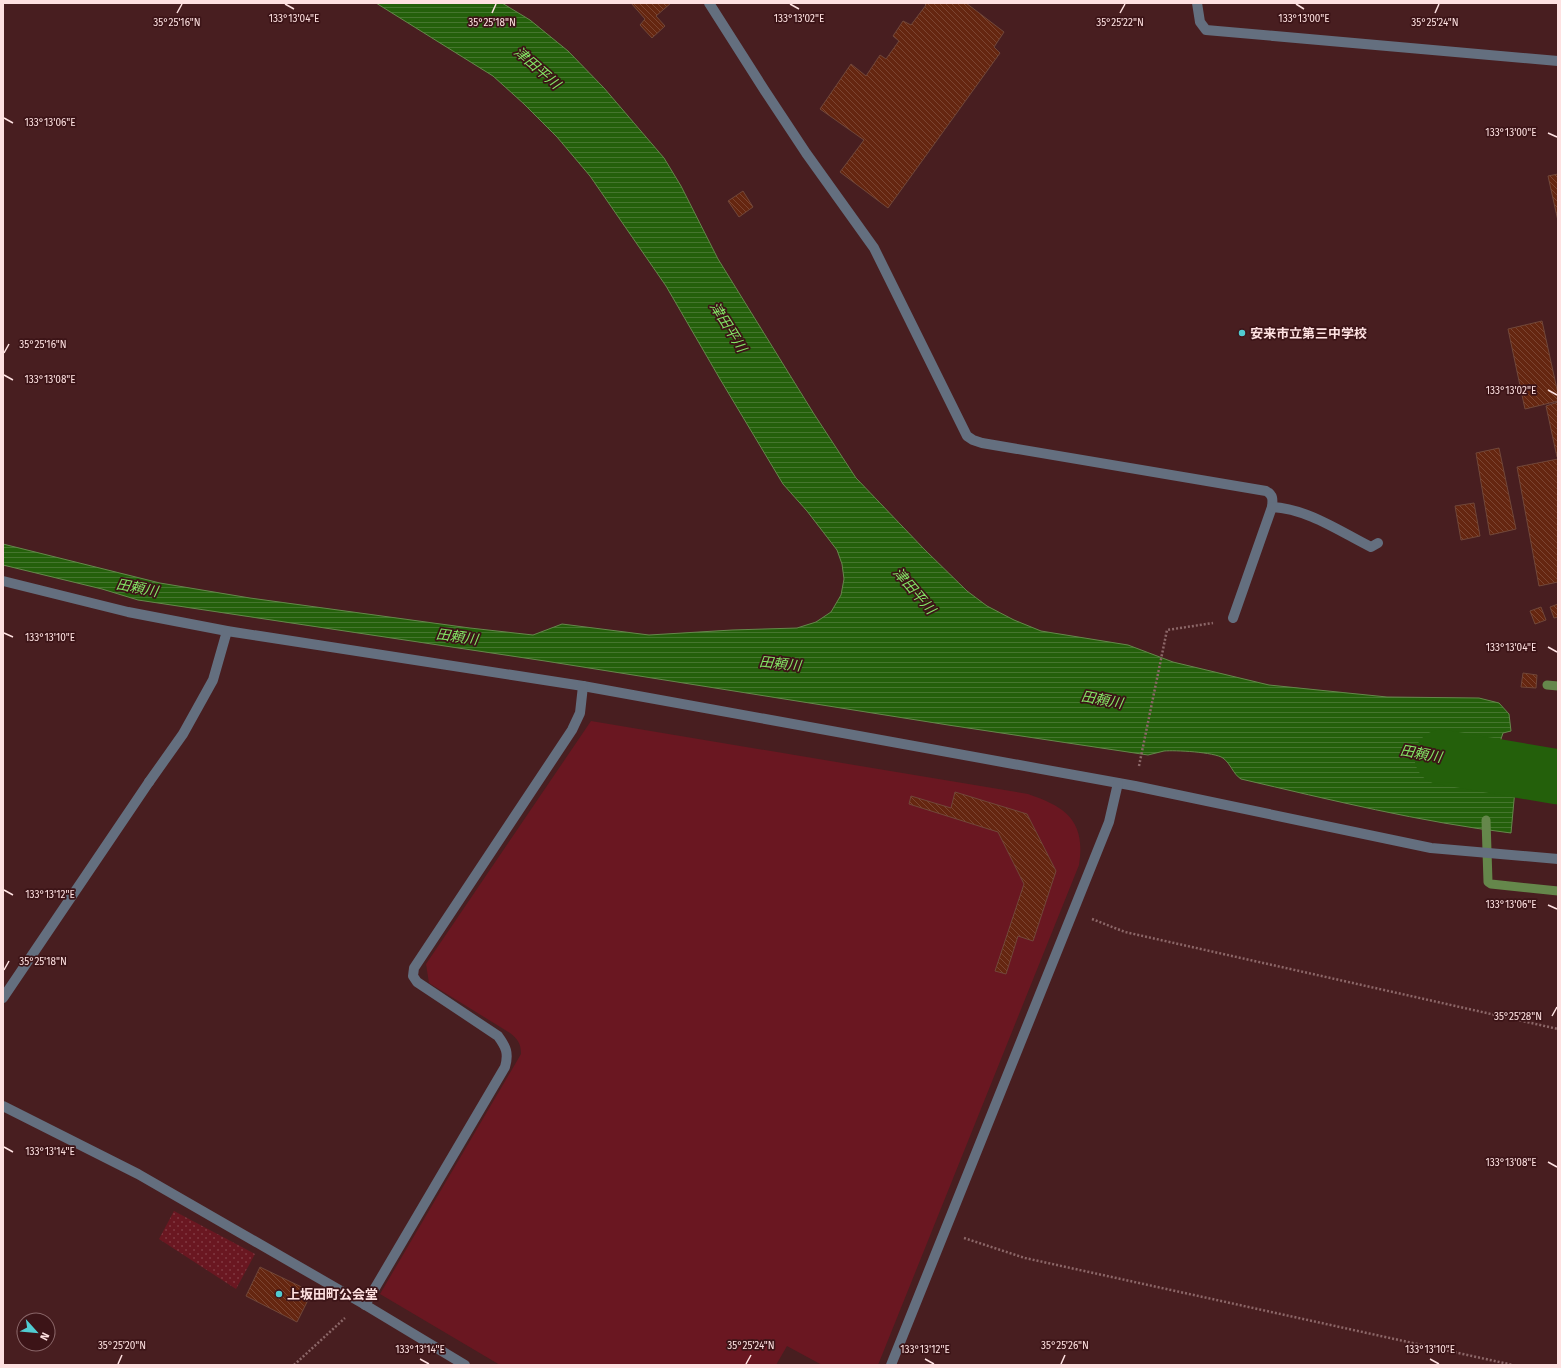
<svg xmlns="http://www.w3.org/2000/svg" width="1561" height="1368" font-family="'Fira Sans','Noto Sans JP',sans-serif">
  <defs>
    <pattern id="garden-dots" width="8" height="8" patternUnits="userSpaceOnUse"><rect width="8" height="8" fill="#6a1721"/><path d="M2 2h.1M6 6h.1" fill="none" stroke="#803841" stroke-width="1.8" stroke-linecap="round"/></pattern>
    <pattern id="water-rules" width="6" height="5" patternUnits="userSpaceOnUse"><rect width="6" height="5" fill="#24600b"/><path d="M0 2.5h6" fill="none" stroke="#45762e"/></pattern>
    <pattern id="building-back-hatch" width="6" height="6" patternUnits="userSpaceOnUse"><rect width="6" height="6" fill="#652610"/><path d="M-1 5l2 2M0 0l6 6M5-1l2 2" fill="none" stroke="#7c4532"/></pattern>
  </defs>
  <rect width="100%" height="100%" fill="#481e20"/>
  <!-- grass -->
  <path fill="#6a1721" d="M591,721L1028,794C1066,807 1086,821 1079,865L878,1365H822L787,1346L776,1365H500L380,1294L521,1054C521,1044 518,1039 510,1033L429,983L426,964Z"/>
  <!-- garden -->
  <path fill="url(#garden-dots)" d="M174,1211L255,1254L236,1289L159,1239Z"/>
  <!-- water -->
  <path fill="url(#water-rules)" stroke="#65874b" d="M376,3H502L530,20L568,51L604,88L664,158L681,186L718,259L814,414L856,478L925,550L967,591L987,606L1014,620L1041,631L1128,645L1173,662L1269,685L1387,697L1479,698L1499,703L1509,714L1511,731L1503,733L1500,742L1509,746H1519L1511,833C1420,822 1331,800 1241,779C1233,774 1231,764 1223,758C1214,752 1175,750 1164,751C1159,752 1153,754 1148,755L948,725L545,661L138,600L102,589L3,565V544L160,583L250,598L470,628L533,635L562,624L649,635L732,630L797,628L816,622L831,612L841,595L844,579L842,564L837,550L807,511L783,484L720,379L666,286L590,176L557,137L524,104L493,76Z"/>
  <g fill="none" stroke-linecap="round" stroke-linejoin="round">
    <!-- stream -->
    <g stroke="#65874b" stroke-width="9">
      <path d="M1547,685L1558,686"/>
      <path d="M1486,820L1488,882L1491,884L1558,891"/>
    </g>
    <!-- river -->
    <path stroke="#24600b" stroke-width="55" d="M1442,757L1558,777"/>
  </g>
  <!-- building -->
  <g fill="url(#building-back-hatch)" stroke="#714739">
    <path d="M631,3H671L656,16L665,26L652,38L640,25L645,19Z"/>
    <path d="M924,3H966L1004,32L994,47L1000,53L888,208L840,172L864,140L820,109L851,64L866,76L880,55L886,59L899,41L893,36L903,21L911,25L926,5Z"/>
    <path d="M1558,174V221L1548,176Z"/>
    <path d="M743,191L753,207L739,217L728,201Z"/>
    <path d="M1542,321L1558,394V401L1525,409L1508,329Z"/>
    <path d="M1558,402V457H1557L1546,406Z"/>
    <path d="M1499,448L1516,529L1490,535L1476,453Z"/>
    <path d="M1558,459V582L1539,586L1517,467Z"/>
    <path d="M1474,503L1480,536L1461,540L1455,506Z"/>
    <path d="M1558,604V617L1554,618L1550,607Z"/>
    <path d="M1541,607L1546,620L1535,624L1530,611Z"/>
    <path d="M1523,673L1537,675L1536,688L1521,687Z"/>
    <path d="M955,792L1027,814L1056,871L1033,941L1018,936L1006,974L995,971L1024,884L998,832L909,804L911,796L951,808Z"/>
    <path d="M260,1267L312,1292L297,1322L246,1296Z"/>
  </g>
  <g fill="none" stroke-linecap="round" stroke-linejoin="round">
    <!-- path -->
    <g stroke="#8c6768" stroke-width="2.5" stroke-dasharray="2 2" stroke-linecap="butt">
      <path d="M1139,766L1167,630L1213,623"/>
      <path d="M1092,919L1125,932L1558,1029"/>
      <path d="M964,1238L1025,1258L1513,1365"/>
      <path d="M294,1365L345,1318"/>
    </g>
    <!-- service -->
    <g stroke="#646f7f" stroke-width="10">
      <path d="M709,3L765,91L806,153L874,248L967,436L973,440L982,443L1266,491C1273,495 1273,499 1272,507L1233,618"/>
      <path d="M1197,3L1200,22L1206,30L1558,61"/>
      <path d="M1272,507C1308,509 1339,531 1371,547L1378,543"/>
      <path d="M3,998L149,782"/>
    </g>
    <!-- minor -->
    <g stroke="#646f7f" stroke-width="10">
      <path d="M3,581L128,612L227,631L583,686L1135,786L1431,848L1558,859"/>
      <path d="M149,782L183,734L213,680L227,631"/>
      <path d="M3,1106L138,1174L362,1303L465,1365"/>
      <path d="M365,1305L505,1067C509,1053 506,1047 498,1036L417,982L413,976L414,968L572,730L580,713L583,686"/>
      <path d="M891,1365L1109,822L1118,783"/>
    </g>
  </g>
  <!-- ticks -->
  <path fill="none" stroke="#fee1e1" stroke-width="1.5" d="M285,4L294,9M790,4L799,9M1296,4L1304,9M177,13L182,4M492,13L496,4M1120,13L1125,4M1435,13L1439,4M4,118L13,123M1548,133L1557,137M4,353L9,344M4,375L13,380M1548,390L1557,395M4,633L13,637M1548,647L1557,652M4,890L13,895M1548,905L1557,909M4,970L9,961M1552,1016L1557,1007M4,1147L13,1152M1548,1162L1557,1167M420,1359L429,1364M925,1359L934,1364M1430,1359L1439,1364M118,1364L122,1355M746,1364L751,1355M1061,1364L1065,1355"/>
  <!-- markers -->
  <g fill="#51ccd1" stroke="#3c1417" stroke-width="1.5">
    <circle cx="1242" cy="333" r="4"/>
    <circle cx="279" cy="1294" r="4"/>
  </g>
  <g text-anchor="middle" dominant-baseline="central" stroke-width="3.5" stroke-linejoin="round" paint-order="stroke">
    <!-- poi labels -->
    <g font-size="13" font-weight="bold" fill="#fee1e1" stroke="#3c1417" text-anchor="start">
      <text x="1250" y="333">安来市立第三中学校</text>
      <text x="287" y="1294">上坂田町公会堂</text>
    </g>
    <!-- water labels -->
    <g font-size="14" font-style="italic" fill="#83e565" stroke="#3c1417">
      <text transform="translate(537 68) rotate(41)">津田平川</text>
      <text transform="translate(728 327) rotate(58)">津田平川</text>
      <text transform="translate(137 588) rotate(11)">田頼川</text>
      <text transform="translate(914 591) rotate(49)">津田平川</text>
      <text transform="translate(457 637) rotate(8)">田頼川</text>
      <text transform="translate(780 664) rotate(6)">田頼川</text>
      <text transform="translate(1102 700) rotate(10)">田頼川</text>
      <text transform="translate(1421 754) rotate(10)">田頼川</text>
    </g>
  </g>
  <g font-size="10" text-anchor="middle" fill="#fee1e1" stroke="#3c1417" stroke-width="3.5" stroke-linejoin="round" paint-order="stroke">
    <text x="294" y="22">133°13'04"E</text>
    <text x="799" y="22">133°13'02"E</text>
    <text x="1304" y="22">133°13'00"E</text>
    <text x="177" y="26">35°25'16"N</text>
    <text x="492" y="26">35°25'18"N</text>
    <text x="1120" y="26">35°25'22"N</text>
    <text x="1435" y="26">35°25'24"N</text>
    <text x="50" y="126">133°13'06"E</text>
    <text x="1511" y="136">133°13'00"E</text>
    <text x="43" y="348">35°25'16"N</text>
    <text x="50" y="383">133°13'08"E</text>
    <text x="1511" y="394">133°13'02"E</text>
    <text x="50" y="641">133°13'10"E</text>
    <text x="1511" y="651">133°13'04"E</text>
    <text x="50" y="898">133°13'12"E</text>
    <text x="1511" y="908">133°13'06"E</text>
    <text x="43" y="965">35°25'18"N</text>
    <text x="1518" y="1020">35°25'28"N</text>
    <text x="50" y="1155">133°13'14"E</text>
    <text x="1511" y="1166">133°13'08"E</text>
    <text x="122" y="1349">35°25'20"N</text>
    <text x="751" y="1349">35°25'24"N</text>
    <text x="1065" y="1349">35°25'26"N</text>
    <text x="420" y="1353">133°13'14"E</text>
    <text x="925" y="1353">133°13'12"E</text>
    <text x="1430" y="1353">133°13'10"E</text>
  </g>
  <!-- border -->
  <rect width="1561" height="1368" fill="none" stroke="#fee1e1" stroke-width="8"/>
  <!-- north arrow -->
  <g transform="translate(36 1332) rotate(117)"><circle r="19" fill="#3c1417" stroke="#8a6668"/>
  <path d="M0-3L7 15L0 10L-7 15Z" fill="#51ccd1"/>
  <text y="-6" font-size="11" font-weight="bold" text-anchor="middle" fill="#fee1e1">N</text>
  </g>
</svg>
